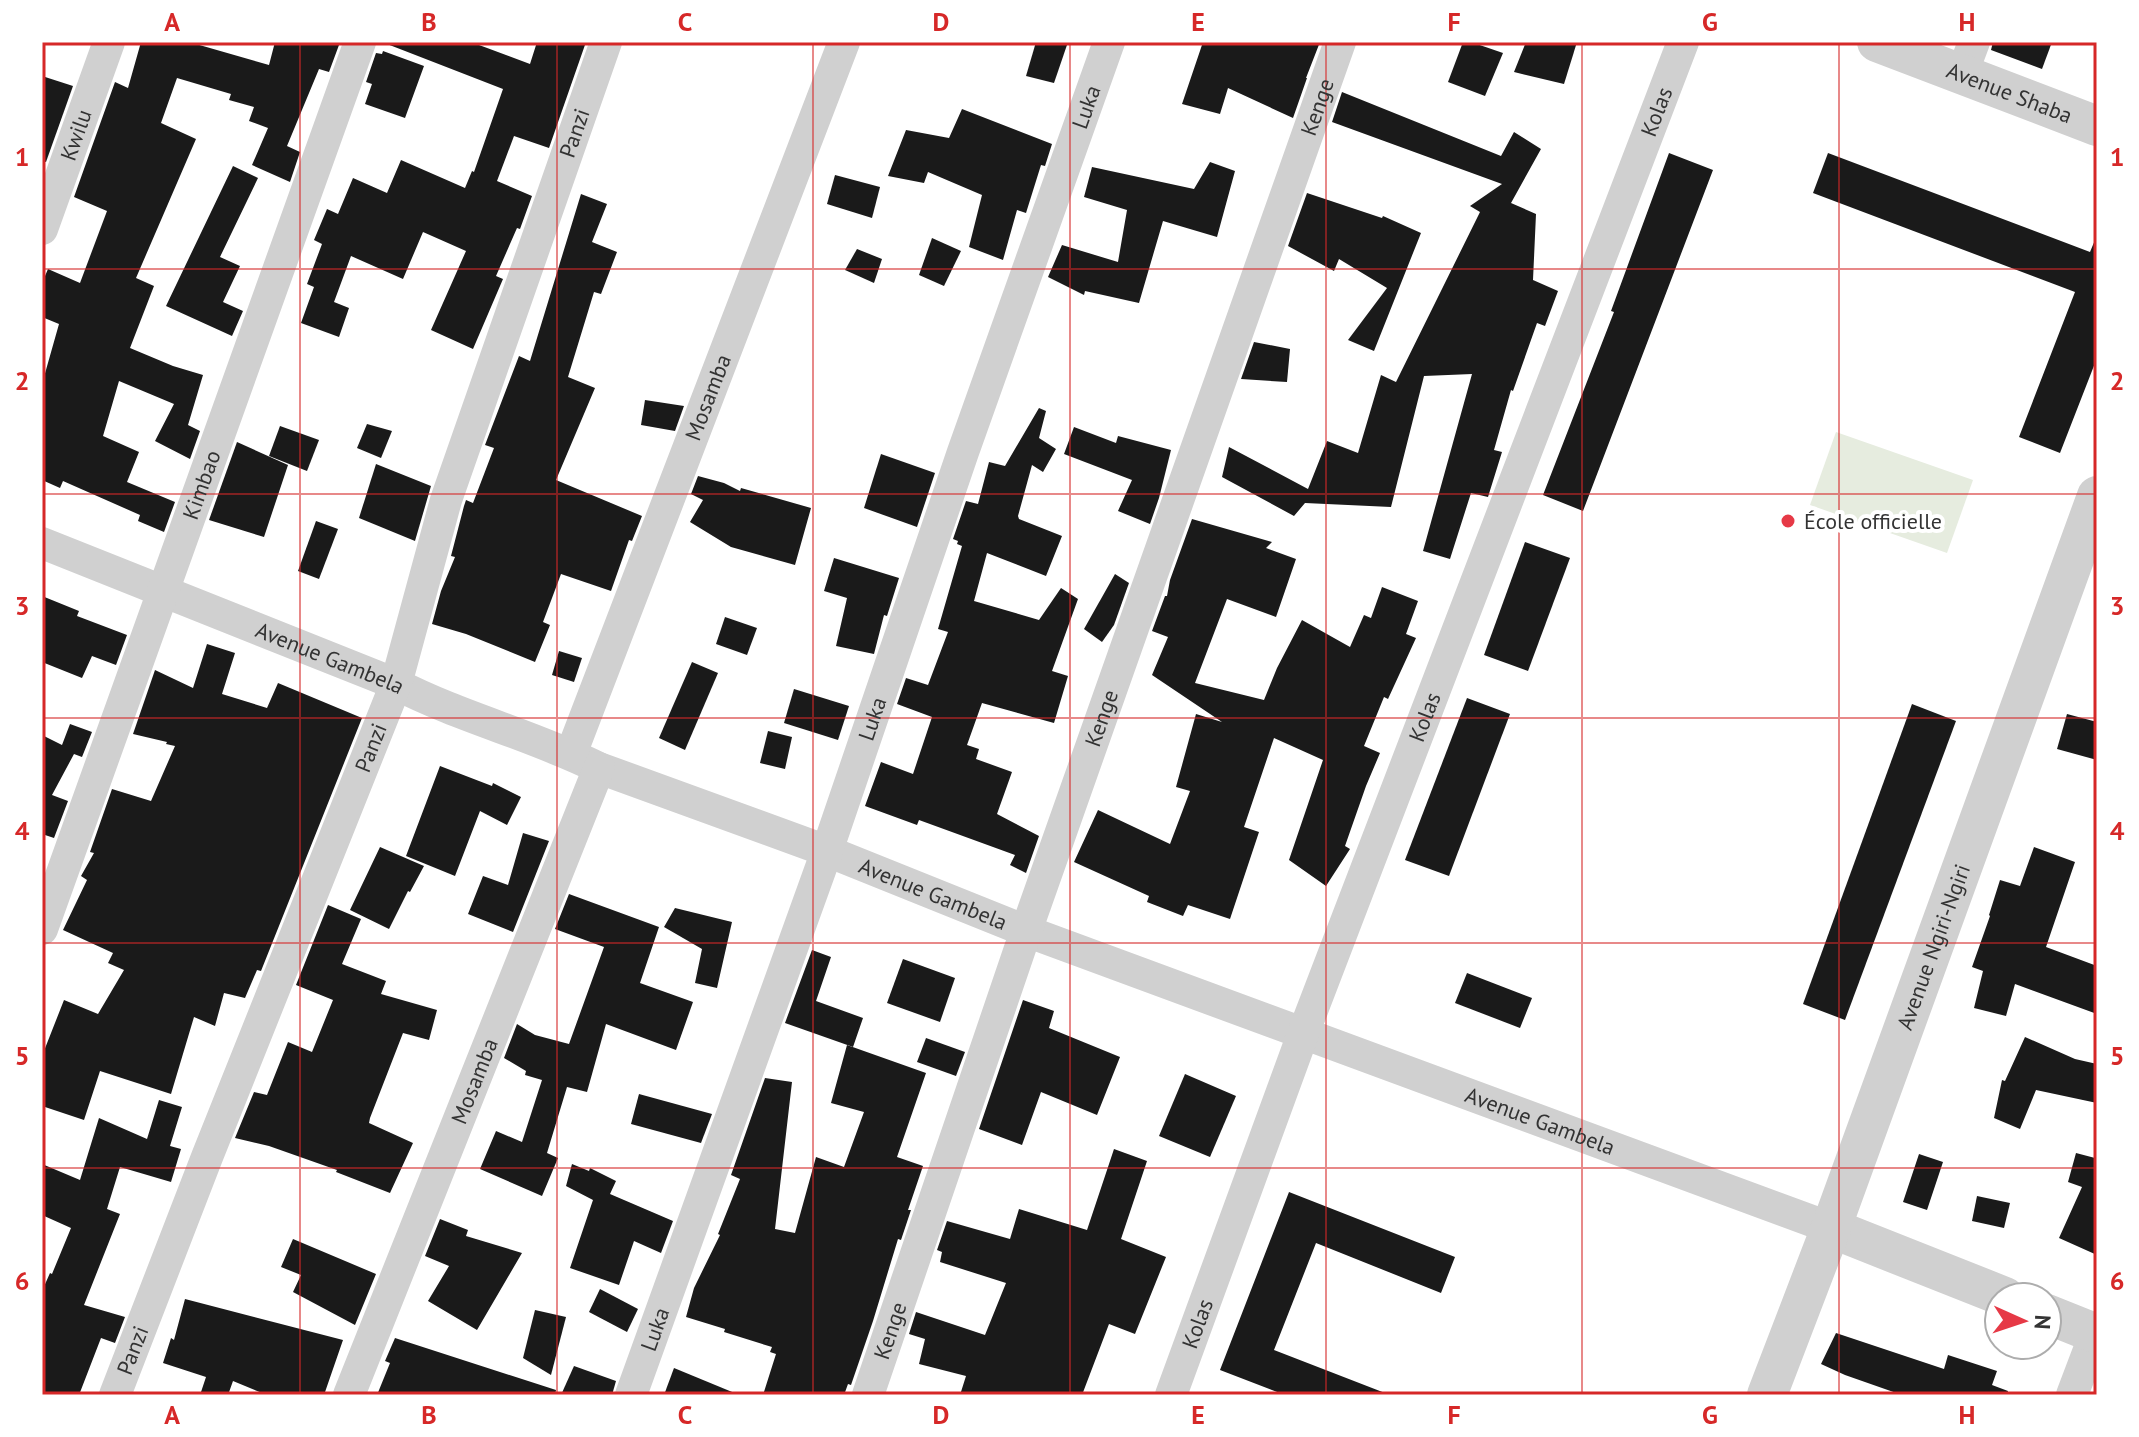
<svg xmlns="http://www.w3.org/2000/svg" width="2139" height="1437" font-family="'PT Sans',sans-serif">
  <rect width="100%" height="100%" fill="#fff"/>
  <!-- green -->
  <path fill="#e6ecdf" d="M1836,432L1973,480L1947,553L1810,505Z"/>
  <!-- building -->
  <g fill="#1a1a1a">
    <path d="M141,42H189L269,65L275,42H337L336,45H339L329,72L319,69L287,146L300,152L290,182L252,165L268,128L249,121L254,107L229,100L231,94L177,78L161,123L196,139L136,278L154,286L130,348L173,366L203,375L188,425L200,431L190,459L155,441L174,404L119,381L103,436L139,452L127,482L175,502L164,532L138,521L140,515L63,481L60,488L42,480V384L59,324L42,317V283L48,269L80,283L107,211L74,197L115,82L128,88Z"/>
    <path d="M387,42H471L530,64L537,42H586L549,148L514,136L497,181L532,196L520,229L517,228L496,276L503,279L473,349L431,330L466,251L423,232L403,279L351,256L334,302L349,308L339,337L301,323L314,287L307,284L322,244L314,240L327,209L338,214L353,178L387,193L401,160L465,188L472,171L474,172L503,89L387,44Z"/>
    <path d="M1036,42H1068L1054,83L1026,76Z"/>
    <path d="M1203,42H1320L1306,78H1307L1293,118L1228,88L1220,114L1182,104Z"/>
    <path d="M1463,42H1471L1503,53L1485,96L1448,82Z"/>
    <path d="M1526,42H1577L1564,84L1514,72Z"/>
    <path d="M1993,42H2052L2042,69L1991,50Z"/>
    <path d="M383,51L424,66L405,118L365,104L372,84L366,82L376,53L382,54Z"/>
    <path d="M42,76L73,86L46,162L42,161Z"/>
    <path d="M1342,92L1501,156L1514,132L1541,149L1511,203L1536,214L1533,280L1558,291L1545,326L1537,323L1513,391L1511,390L1494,450L1502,452L1488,497L1471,493L1450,559L1423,551L1472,374L1424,376L1391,507L1305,503L1294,516L1222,477L1229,447L1308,489L1327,441L1358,453L1381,375L1396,382L1480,212L1470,206L1502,184L1332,122Z"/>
    <path d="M962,109L1052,144L1045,166L1041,165L1026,213L1017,210L1003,260L969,247L982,195L928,172L924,183L888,176L906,130L949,138Z"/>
    <path d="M1669,153L1713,170L1583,511L1543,495L1614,312L1611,311Z"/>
    <path d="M1828,153L2090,252L2095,240H2097V358L2060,453L2019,437L2075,292L1813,193Z"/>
    <path d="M1210,162L1235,171L1217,237L1163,221L1139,303L1085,291L1084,295L1048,277L1062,245L1118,262L1127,210L1084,197L1092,167L1194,189Z"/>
    <path d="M233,166L258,178L220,257L240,266L223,302L243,311L232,336L166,306Z"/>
    <path d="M835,175L880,187L872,218L827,204Z"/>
    <path d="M1307,193L1382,218L1383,216L1421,233L1374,351L1348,340L1387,288L1339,259L1334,271L1288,246Z"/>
    <path d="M581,194L607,204L592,242L617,252L601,294L594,292L568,377L595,388L556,480L642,516L632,541L629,540L611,591L561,574L543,622L550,625L535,662L466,634L432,624L441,591L455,557L451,556L464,506L466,500L473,503L494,448L485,445L519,356L530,361Z"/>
    <path d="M932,238L961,251L944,286L919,275Z"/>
    <path d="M857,249L882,259L874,283L845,270Z"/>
    <path d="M1254,342L1290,349L1287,382L1241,379Z"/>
    <path d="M645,400L684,406L675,431L641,425Z"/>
    <path d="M1039,408L1046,411L1039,438L1056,449L1043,472L1032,465L1018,516L1019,519L1062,536L1046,576L987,553L974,601L1039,620L1061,588L1078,599L1052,671L1068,676L1054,723L982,703L967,745L979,749L976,759L1012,772L997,814L1039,836L1026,873L1010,865L1015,855L919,820L917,825L865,806L881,762L913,774L932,717L897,704L906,678L928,685L948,632L938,629L962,546L957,544L958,541L953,539L966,501L978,504L989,462L1005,466Z"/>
    <path d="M367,424L392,431L381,458L357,448Z"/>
    <path d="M280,426L319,440L307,471L269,456Z"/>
    <path d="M1074,427L1116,443L1118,436L1171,450L1159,498L1150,524L1118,511L1132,480L1064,454Z"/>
    <path d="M237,442L288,465L264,537L209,520Z"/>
    <path d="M881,454L935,473L917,527L864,508Z"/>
    <path d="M376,464L431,486L415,541L359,518Z"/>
    <path d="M698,476L724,483L740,491L741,488L811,508L795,565L731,547L690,522L703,500L691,494Z"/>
    <path d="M1192,519L1272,542L1266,548L1296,559L1276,617L1227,599L1195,683L1264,700L1277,668L1302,620L1350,647L1364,615L1371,618L1382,587L1418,601L1406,634L1416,638L1388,699L1384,697L1364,746L1380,753L1366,786L1345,846L1350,849L1326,886L1289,860L1323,760L1274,738L1244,827L1259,832L1230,919L1188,905L1183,916L1147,902L1149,896L1074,862L1098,810L1170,844L1190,791L1176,787L1196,714L1222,722L1152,675L1168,637L1152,631L1165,596H1167L1170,580Z"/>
    <path d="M316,521L338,529L319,579L298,571Z"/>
    <path d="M1525,542L1570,558L1528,671L1484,655Z"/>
    <path d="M834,558L899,578L887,616L884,615L874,654L836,646L847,598L824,591Z"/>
    <path d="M1115,574L1129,583L1114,625L1102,642L1084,629Z"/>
    <path d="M42,596L79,611L77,616L127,635L116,665L92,656L82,678L42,662Z"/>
    <path d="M725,617L757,628L747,655L716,644Z"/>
    <path d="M207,644L235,653L222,694L267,708L278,683L362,718L261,971L257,970L245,998L224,993L215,1026L194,1017L171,1094L100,1071L84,1120L42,1106V1056L64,1000L98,1014L124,970L108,963L113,953L63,930L87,880L81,876L94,853L90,852L112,789L151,801L175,746L166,744L167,742L133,734L155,670L193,688Z"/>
    <path d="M559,651L582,658L574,682L552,675Z"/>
    <path d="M692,662L718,673L685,750L659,738Z"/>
    <path d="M794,689L849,706L838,740L784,723Z"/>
    <path d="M1467,698L1510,714L1449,876L1405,860Z"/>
    <path d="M1912,704L1956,721L1845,1020L1803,1004Z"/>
    <path d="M2067,714L2097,722V760L2057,749Z"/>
    <path d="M70,724L92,732L82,757L74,754L52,795L68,801L54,838L42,834V735L62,745Z"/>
    <path d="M768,731L792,737L785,769L760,763Z"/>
    <path d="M440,766L492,786L493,783L521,797L507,825L480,811L455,876L406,856Z"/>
    <path d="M523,833L549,841L513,932L468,914L483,876L508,885Z"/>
    <path d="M380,847L424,866L410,892L408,891L389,929L350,910Z"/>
    <path d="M2034,847L2075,862L2046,947L2097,966V1014L2015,984L2006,1016L1974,1008L1983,971L1972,967L1990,916L1989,915L2000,880L2020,886Z"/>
    <path d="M569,894L659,927L640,983L693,1002L676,1050L606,1024L587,1092L567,1087L547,1153L558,1158L542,1196L480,1169L496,1131L522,1142L542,1080L525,1075L526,1071L504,1058L517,1024L535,1035L569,1044L604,947L555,929Z"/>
    <path d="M328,905L361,919L342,964L386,981L381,994L437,1010L429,1040L403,1033L370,1118L369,1123L413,1143L390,1193L336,1172L337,1170L269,1146L235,1138L254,1092L267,1095L288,1042L312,1052L333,1000L296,985Z"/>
    <path d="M675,908L732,922L717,988L695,983L702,949L664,927Z"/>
    <path d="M812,950L831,957L816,1001L863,1018L853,1047L785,1023Z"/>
    <path d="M903,959L955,978L940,1022L887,1003Z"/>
    <path d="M1467,973L1532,998L1520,1028L1455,1003Z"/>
    <path d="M1023,1000L1054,1011L1049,1028L1120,1057L1097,1115L1041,1092L1022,1145L979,1129Z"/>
    <path d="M2025,1037L2075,1059L2097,1064V1103L2036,1090L2020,1129L1994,1118L2002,1080L2005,1081Z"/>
    <path d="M926,1038L965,1052L956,1076L917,1062Z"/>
    <path d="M847,1045L926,1073L897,1157L923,1166L908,1210H911L901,1240L898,1239L873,1321L851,1385L848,1384L844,1395H763L776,1354L770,1352L772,1347L724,1332L725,1329L686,1317L694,1288L720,1235L718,1234L740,1179L731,1175L765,1078L792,1082L775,1229L795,1233L816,1157L844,1167L864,1112L831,1103Z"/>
    <path d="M1185,1074L1236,1096L1210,1157L1159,1136Z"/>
    <path d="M639,1094L712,1114L701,1143L631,1124Z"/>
    <path d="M159,1100L182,1107L170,1146L181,1149L171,1182L120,1167L107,1209L120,1214L84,1305L125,1317L115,1343L101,1338L79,1395H42V1291L50,1273L52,1274L71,1228L42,1215V1164L80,1180L99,1118L147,1139Z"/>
    <path d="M1114,1149L1147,1161L1121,1239L1166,1257L1135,1334L1109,1324L1082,1395H960L966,1376L919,1364L925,1339L909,1334L916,1312L985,1335L1006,1283L940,1262L942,1252L937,1250L947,1221L1010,1239L1019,1209L1087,1230Z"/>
    <path d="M2076,1153L2095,1158L2097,1154V1255L2059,1238L2082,1187L2068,1182Z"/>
    <path d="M1919,1154L1943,1162L1927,1210L1903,1202Z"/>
    <path d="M572,1164L589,1171L590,1168L616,1181L610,1194L673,1221L661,1253L634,1241L619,1285L570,1268L593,1200L566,1186Z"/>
    <path d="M1289,1192L1455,1257L1441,1293L1316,1243L1274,1350L1385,1393V1395H1285L1220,1370Z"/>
    <path d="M1977,1196L2010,1203L2004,1228L1972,1221Z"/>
    <path d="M440,1219L468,1230L466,1236L522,1253L477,1330L428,1301L449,1266L425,1256Z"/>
    <path d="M293,1239L376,1274L355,1325L293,1292L301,1275L281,1267Z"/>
    <path d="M600,1289L638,1309L627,1332L589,1312Z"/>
    <path d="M185,1299L343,1340L324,1395H267L233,1381L228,1395H200L206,1377L163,1363L171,1338L174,1340Z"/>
    <path d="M535,1310L566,1317L551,1375L523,1358Z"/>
    <path d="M1836,1333L1944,1369L1948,1355L1997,1371L1992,1385L2008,1391L2007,1395H1902L1845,1375L1821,1364Z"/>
    <path d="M395,1338L556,1390L555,1395H377L390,1363L385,1361Z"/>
    <path d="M574,1366L616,1381L612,1395H561Z"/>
    <path d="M674,1368L737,1394V1395H664Z"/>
  </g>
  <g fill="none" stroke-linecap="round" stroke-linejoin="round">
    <!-- minor -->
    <g stroke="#d0d0d0" stroke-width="32">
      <path d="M1962,74L1974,42"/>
      <path id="s1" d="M42,229L109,42"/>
      <path id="s2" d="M42,543L396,684C462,718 533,735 599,768L827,851L1026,931L1831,1228"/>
      <path id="s3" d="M571,754L844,42"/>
      <path id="s4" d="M42,929L360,42"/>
      <path id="s5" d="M115,1395L207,1157L396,684L446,500L606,42"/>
      <path id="s6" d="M349,1395L599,768"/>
      <path id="s7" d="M631,1395L827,851L963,452L1109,42"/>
      <path id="s8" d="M868,1395L1026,931L1340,42"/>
      <path id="s9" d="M1171,1395L1303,1034L1683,42"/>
      <path d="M2072,1395L2097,1329"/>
    </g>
    <!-- tertiary -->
    <g stroke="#d0d0d0" stroke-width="40">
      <path id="s10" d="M1877,42L2097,126"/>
      <path d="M1831,1228L2005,1297"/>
      <path d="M2047,1314L2097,1334"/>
      <path id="s11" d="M1767,1395L1831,1228L2097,496"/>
    </g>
  </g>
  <!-- grid -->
  <path fill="none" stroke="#d62828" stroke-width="2" stroke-opacity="0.55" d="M300,42V1395M557,42V1395M813,42V1395M1070,42V1395M1326,42V1395M1582,42V1395M1839,42V1395M42,269H2097M42,494H2097M42,718H2097M42,943H2097M42,1168H2097"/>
  <!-- markers -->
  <circle fill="#e63946" stroke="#fff" stroke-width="3" cx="1788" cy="521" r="8"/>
  <g text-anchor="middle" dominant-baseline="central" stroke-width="8" stroke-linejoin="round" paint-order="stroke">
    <!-- street labels -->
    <g font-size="22" fill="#333" stroke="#fff">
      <text stroke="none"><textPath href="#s10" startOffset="142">Avenue Shaba</textPath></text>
      <text stroke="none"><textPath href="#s7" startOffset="1366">Luka</textPath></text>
      <text stroke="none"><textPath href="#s8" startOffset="1364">Kenge</textPath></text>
      <text stroke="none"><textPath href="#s9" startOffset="1372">Kolas</textPath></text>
      <text stroke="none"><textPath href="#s5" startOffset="1344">Panzi</textPath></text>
      <text stroke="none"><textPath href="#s1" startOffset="100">Kwilu</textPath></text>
      <text stroke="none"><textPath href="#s3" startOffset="382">Mosamba</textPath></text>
      <text stroke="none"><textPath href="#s4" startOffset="472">Kimbao</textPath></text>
      <text stroke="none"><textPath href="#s2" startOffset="310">Avenue Gambela</textPath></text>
      <text stroke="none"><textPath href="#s8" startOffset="716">Kenge</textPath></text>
      <text stroke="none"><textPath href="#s9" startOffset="724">Kolas</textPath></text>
      <text stroke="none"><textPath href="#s7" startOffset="718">Luka</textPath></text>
      <text stroke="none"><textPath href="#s5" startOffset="696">Panzi</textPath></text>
      <text stroke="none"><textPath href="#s2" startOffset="958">Avenue Gambela</textPath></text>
      <text stroke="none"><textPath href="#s11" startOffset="478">Avenue Ngiri-Ngiri</textPath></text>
      <text stroke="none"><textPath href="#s6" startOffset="338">Mosamba</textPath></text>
      <text stroke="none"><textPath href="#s2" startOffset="1606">Avenue Gambela</textPath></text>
      <text stroke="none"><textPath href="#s9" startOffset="76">Kolas</textPath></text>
      <text stroke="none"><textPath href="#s7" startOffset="70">Luka</textPath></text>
      <text stroke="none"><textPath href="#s8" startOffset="68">Kenge</textPath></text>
      <text stroke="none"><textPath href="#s5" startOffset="48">Panzi</textPath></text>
    </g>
    <!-- poi labels -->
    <g font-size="22" fill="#333" stroke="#fff" text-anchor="start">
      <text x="1804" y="521">École officielle</text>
    </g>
  </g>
  <!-- border -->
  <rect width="2139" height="1437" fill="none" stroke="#ffffff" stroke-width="88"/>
  <!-- north arrow -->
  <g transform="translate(2023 1321) rotate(93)"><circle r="38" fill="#ffffff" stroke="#adadad" stroke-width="2"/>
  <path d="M0-6L14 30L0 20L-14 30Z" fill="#e63946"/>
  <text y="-12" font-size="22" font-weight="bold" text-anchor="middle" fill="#333333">N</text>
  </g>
  <rect x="44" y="44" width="2051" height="1349" fill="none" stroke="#d62828" stroke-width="3"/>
  <g font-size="26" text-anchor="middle" font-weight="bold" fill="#d62828">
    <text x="172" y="31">A</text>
    <text x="429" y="31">B</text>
    <text x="685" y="31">C</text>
    <text x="941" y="31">D</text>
    <text x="1198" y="31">E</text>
    <text x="1454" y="31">F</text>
    <text x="1710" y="31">G</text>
    <text x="1967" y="31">H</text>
    <text x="22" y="166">1</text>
    <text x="2117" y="166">1</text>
    <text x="22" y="390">2</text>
    <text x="2117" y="390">2</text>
    <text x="22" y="615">3</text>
    <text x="2117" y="615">3</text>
    <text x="22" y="840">4</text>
    <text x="2117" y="840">4</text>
    <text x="22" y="1065">5</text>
    <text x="2117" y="1065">5</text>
    <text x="22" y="1290">6</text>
    <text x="2117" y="1290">6</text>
    <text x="172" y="1424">A</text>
    <text x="429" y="1424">B</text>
    <text x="685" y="1424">C</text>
    <text x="941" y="1424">D</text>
    <text x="1198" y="1424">E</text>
    <text x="1454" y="1424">F</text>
    <text x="1710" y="1424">G</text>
    <text x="1967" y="1424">H</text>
  </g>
</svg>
